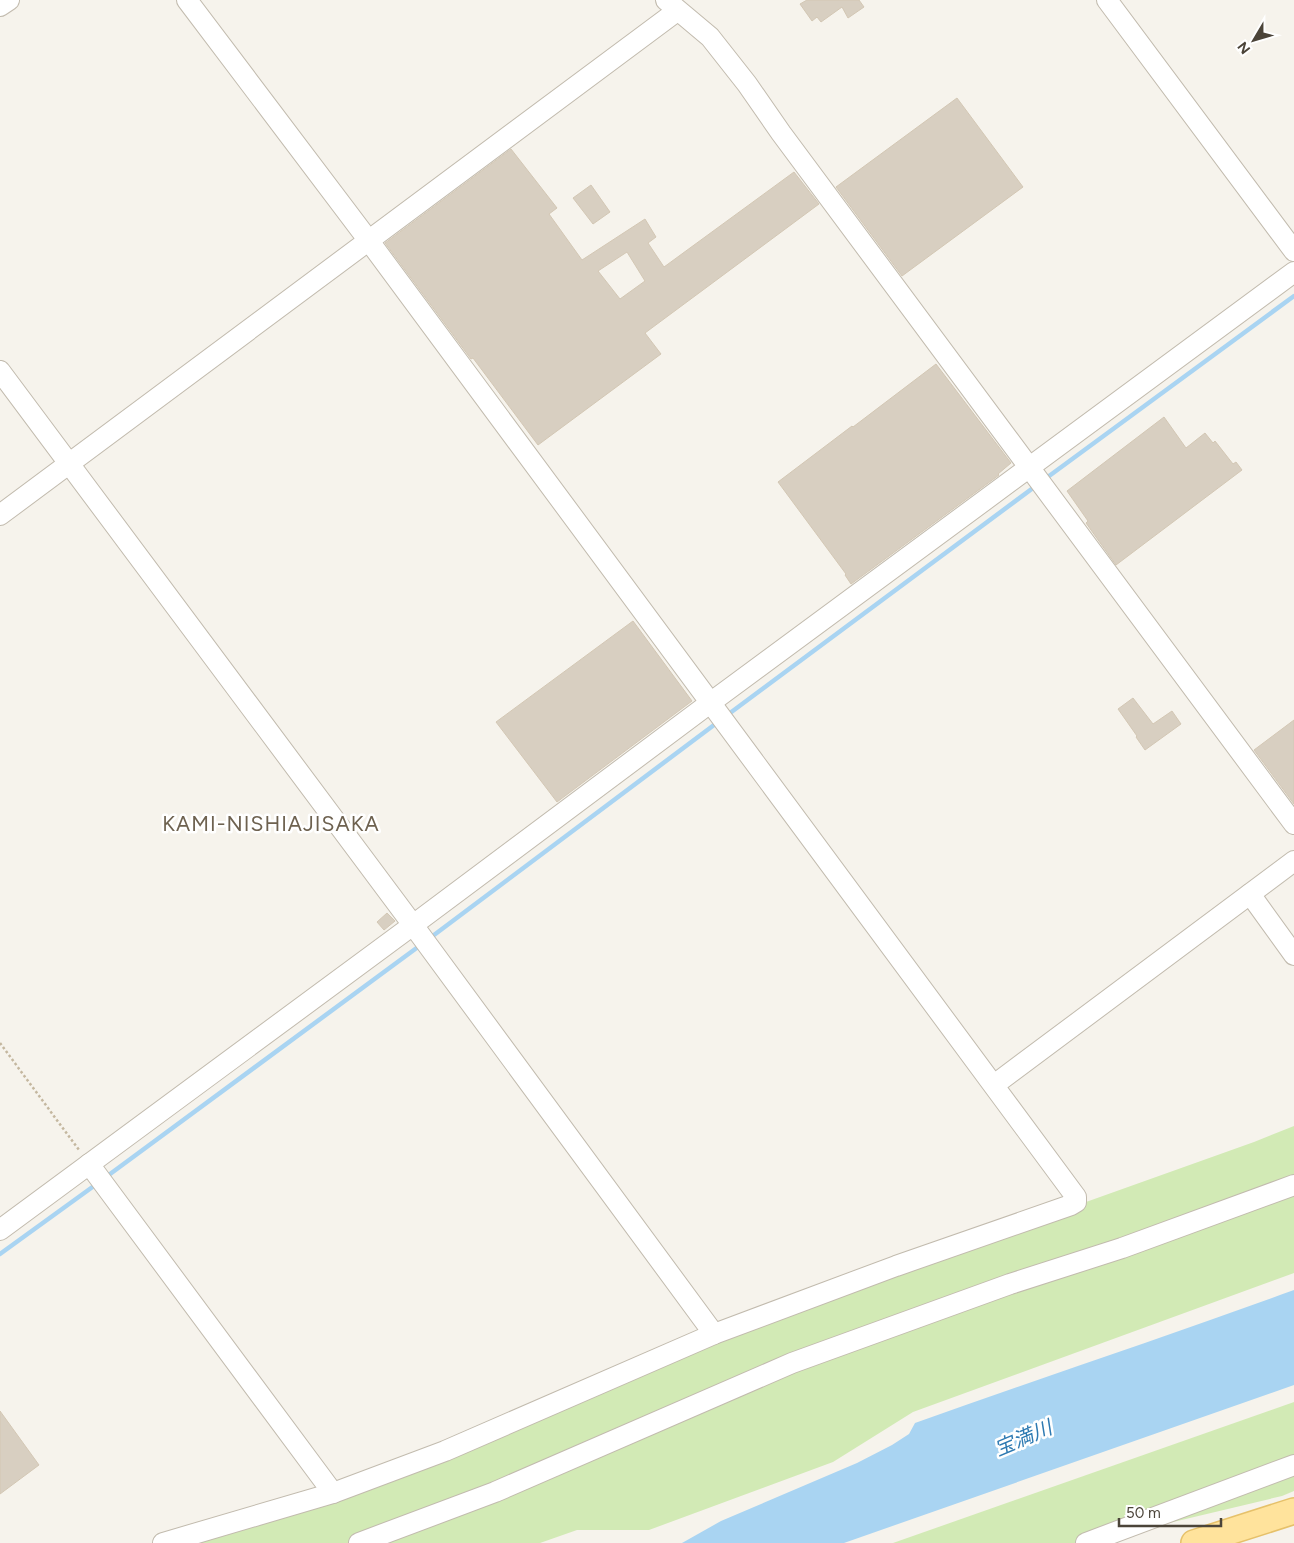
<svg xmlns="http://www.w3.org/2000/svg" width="1294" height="1543" font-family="Figtree,'Noto Sans JP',sans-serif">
  <rect width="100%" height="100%" fill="#f6f3ec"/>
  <!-- green -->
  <g fill="#d2eab5">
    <path d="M1294,1126V1273L913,1412L833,1462L649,1530H577L540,1543H186L1086,1202L1254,1142Z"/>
    <path d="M1294,1402V1491L1282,1496L1085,1543H893Z"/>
  </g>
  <!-- water -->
  <path fill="#a9d4f2" d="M1294,1290V1385L844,1543H682L721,1521L857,1463L892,1445L909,1434L915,1423C1041,1378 1168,1336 1294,1290Z"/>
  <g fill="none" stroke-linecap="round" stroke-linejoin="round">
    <!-- stream -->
    <g stroke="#a9d4f2" stroke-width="4.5">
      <path d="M1045,479L1294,296"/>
      <path d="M726,716L1037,485"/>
      <path d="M430,938L718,722"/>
      <path d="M106,1177L422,944"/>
      <path d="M0,1254L98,1183"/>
    </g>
  </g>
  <!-- building -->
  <g fill="#d8cfc1" stroke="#d3c7b4" fill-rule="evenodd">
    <path d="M807,0H859L864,7L848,18L842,7L821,22L817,17L812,21L800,4Z"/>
    <path d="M957,98L1023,187L902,276L836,187Z"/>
    <path d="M511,149L557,208L549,214L582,260L645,219L656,237L648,243L664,267L794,172L819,204L645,333L661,354L538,445L473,358L471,359L385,243ZM627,252L645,281L620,299L598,271Z"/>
    <path d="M591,185L610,212L593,224L573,198Z"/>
    <path d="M936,364L1011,463L998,474L999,475L851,584L845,575L846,574L778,482L852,426L853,427Z"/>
    <path d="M1164,417L1186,448L1205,433L1213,443L1215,441L1233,464L1236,462L1242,470L1116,565L1086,523L1088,521L1067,491Z"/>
    <path d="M633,621L692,701L557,802L496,722Z"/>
    <path d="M1133,698L1153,724L1172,711L1181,724L1145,750L1136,737L1137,736L1118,709Z"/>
    <path d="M1294,720V804L1254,750Z"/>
    <path d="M387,913L395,921L384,930L377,922Z"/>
    <path d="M0,1411L39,1465L0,1494Z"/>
  </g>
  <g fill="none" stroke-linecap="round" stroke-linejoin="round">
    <!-- minor casing -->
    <g stroke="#c2bbae" stroke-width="22">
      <g id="minor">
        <path d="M666,0L710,37L747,84L781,133L1294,824"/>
        <path d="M1107,0L1294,251"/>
        <path d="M0,6L9,0"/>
        <path d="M0,371L413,925L714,1334"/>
        <path d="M0,515L677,11"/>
        <path d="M1250,894L1294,955"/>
        <path d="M994,1085L1294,861"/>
        <path d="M89,1164L333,1493"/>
        <path d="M0,1230L413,925L710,703L1294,272"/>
        <path d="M163,1543L333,1493L445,1451L714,1334L896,1266L1071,1205L1076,1202V1197L369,241L187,0"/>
        <path d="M359,1543L495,1492L792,1363L1010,1284L1122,1248L1294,1185"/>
        <path d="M1086,1543L1294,1465"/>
      </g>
    </g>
    <!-- major casing -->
    <g stroke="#e6c16a" stroke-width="28">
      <path id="major" d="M1194,1543L1294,1511"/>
    </g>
    <!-- path -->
    <path stroke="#c4b79f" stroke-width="2.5" stroke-dasharray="2.5 2.5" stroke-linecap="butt" d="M0,1043L79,1150"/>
    <!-- minor -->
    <use href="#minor" stroke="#fff" stroke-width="20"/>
    <!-- major -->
    <use href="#major" stroke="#ffe39c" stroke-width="25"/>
  </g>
  <g text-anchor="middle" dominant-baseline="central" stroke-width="5" stroke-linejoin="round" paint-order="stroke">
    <!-- water labels -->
    <g font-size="20" font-style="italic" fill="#2e7ab2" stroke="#fff">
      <text transform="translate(1023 1438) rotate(-23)">宝満川</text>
    </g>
    <!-- quarter labels -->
    <g font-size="21" letter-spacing="1" fill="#6e6250" stroke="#fff">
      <text x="271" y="823">KAMI-NISHIAJISAKA</text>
    </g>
  </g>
  <!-- north arrow -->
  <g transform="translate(1254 40) rotate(232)" stroke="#ffffff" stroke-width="4" paint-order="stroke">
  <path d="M0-4L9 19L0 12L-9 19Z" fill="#4b4439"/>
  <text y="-8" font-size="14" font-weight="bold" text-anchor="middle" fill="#4b4439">N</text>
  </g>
  <!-- scale -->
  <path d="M1119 1518v8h102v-8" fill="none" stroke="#4b4439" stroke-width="2.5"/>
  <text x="1126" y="1518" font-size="15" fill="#4b4439" stroke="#ffffff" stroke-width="4" paint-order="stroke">50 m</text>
</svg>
